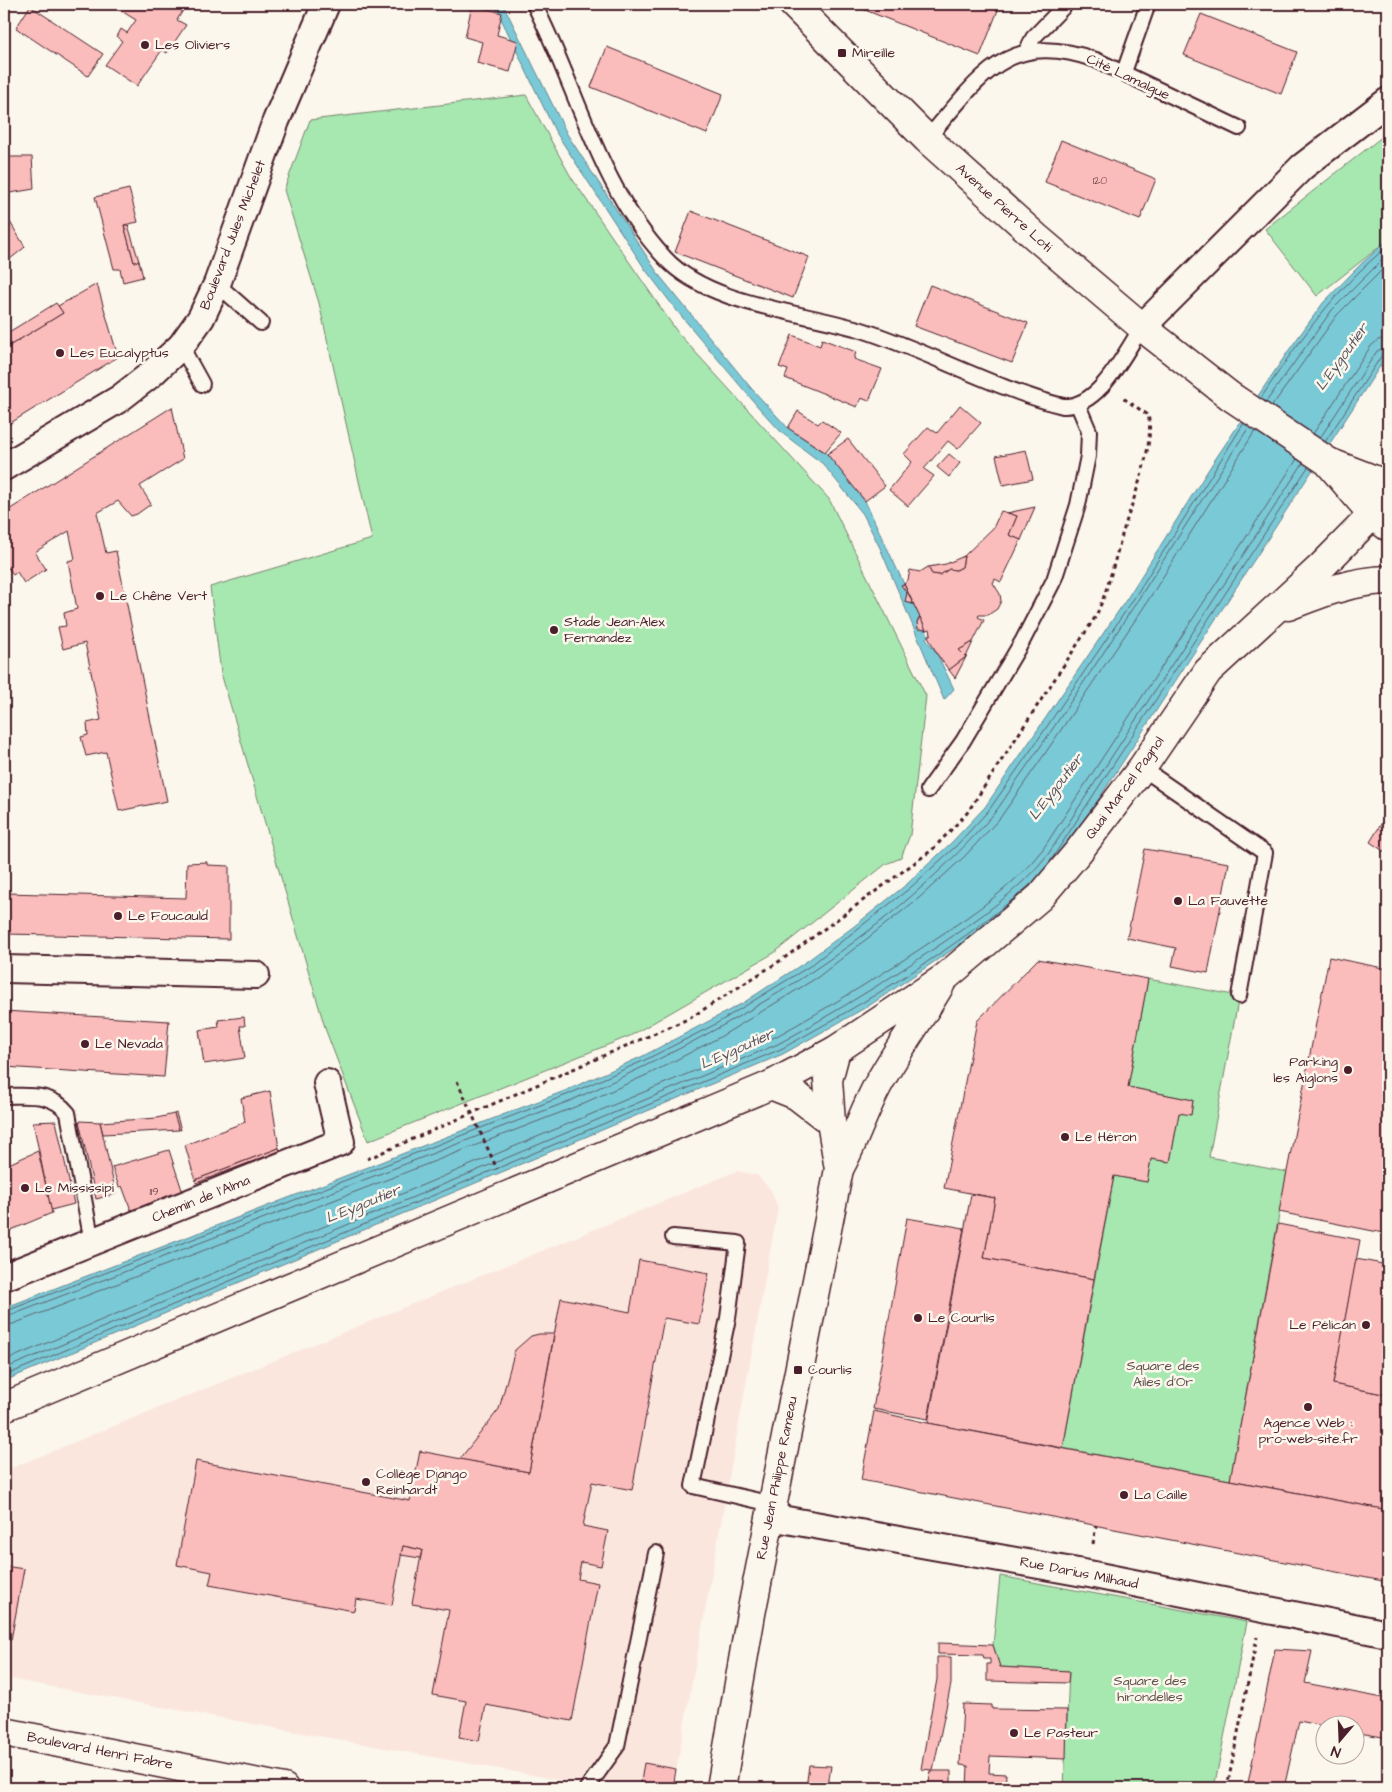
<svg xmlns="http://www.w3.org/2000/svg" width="1392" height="1792" font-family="'Architects Daughter',sans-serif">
  <rect width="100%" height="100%" fill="#fbf7ec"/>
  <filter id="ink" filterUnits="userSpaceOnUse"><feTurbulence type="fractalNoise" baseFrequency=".02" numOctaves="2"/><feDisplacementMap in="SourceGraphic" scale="10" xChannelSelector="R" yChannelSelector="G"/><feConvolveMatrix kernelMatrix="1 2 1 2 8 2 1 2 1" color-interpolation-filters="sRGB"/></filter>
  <g filter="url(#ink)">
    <!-- built -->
    <path fill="#fbe6de" d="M737,1171L757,1175L771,1190L778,1208L673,1788H602L4,1678V1471Z"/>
    <!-- green -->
    <g fill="#a7e7b0" stroke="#78836e">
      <path d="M526,95L571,177L678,333L829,499L926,696L910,835L901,858L886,864L774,953L630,1036L368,1141L326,1031L221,673L210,587L372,539L319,303L284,190L310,120Z"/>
      <path d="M1388,132V240L1317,296L1265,229Z"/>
      <path d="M1148,979L1239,996L1209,1157L1287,1172L1230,1480L1063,1448L1114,1176L1147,1182L1151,1159L1170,1162L1179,1113L1191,1114L1193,1100L1128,1087Z"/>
      <path d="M1000,1576L1247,1622L1214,1788H1064L1069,1671L1000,1667L993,1645Z"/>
    </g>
    <!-- water -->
    <g fill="#7ac9d6" stroke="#678592">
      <path d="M494,4H503L567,134L659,275L751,388L788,428L827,454L865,501L904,584L902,585L907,593L906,602L913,604L920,617L917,622L918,628L926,630L928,636L926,638L937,654L954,689L944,700L880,548L863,514L823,464L782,433L759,408L677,311L645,269L555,131Z"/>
      <path d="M1388,240V354L1074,837L1039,884L983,929L870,1005L783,1054L4,1381V1308L567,1090L643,1056L743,1003L807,961L853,927L907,884L952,842L985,807L1126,600L1212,464L1289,350L1323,303L1362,263Z"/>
    </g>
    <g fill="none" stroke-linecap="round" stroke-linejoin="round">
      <!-- shore -->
      <g stroke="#5d636f" stroke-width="1">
        <path d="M1261,398C1297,343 1336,288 1388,246"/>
        <path d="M1266,402L1332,310L1388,254"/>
        <path d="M1272,406L1337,315L1388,264"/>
        <path d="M1313,434L1371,346L1378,340L1388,338"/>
        <path d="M1320,438L1377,351L1388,346"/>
        <path d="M1325,442L1382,355L1388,352"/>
        <path d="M1049,863L1308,467"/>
        <path d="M4,1312L569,1094L645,1060L714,1025L810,966L910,888L956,846L989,810L1033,747L1131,603L1244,423"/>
        <path d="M4,1318L572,1100C726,1031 879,946 992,816C1001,805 1009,792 1017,780C1034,756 1051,732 1067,707C1130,615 1188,520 1249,427"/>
        <path d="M4,1326L13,1324L575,1107L651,1073L720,1037L818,977L919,898L965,856L1000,818L1044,755L1142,610L1255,431"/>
        <path d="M4,1361L775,1037C831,1006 885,973 938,937C977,911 1014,886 1043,849L1297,459"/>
        <path d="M4,1369L778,1044C834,1013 888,980 941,944C981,917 1019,891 1049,853L1303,463"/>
        <path d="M4,1376L781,1049C868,1001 956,949 1031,884"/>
      </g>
    </g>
    <!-- building -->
    <g fill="#fabdbc" stroke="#4a1f2b">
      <path d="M110,4H187L177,20L186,25L167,53L162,50L137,86L105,65L122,41L117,37L121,29L127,33L136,20Z"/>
      <path d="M862,4H982L998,10L980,56L860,8Z"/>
      <path d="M472,5L502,13L497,35L518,41L510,72L477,63L482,42L465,37Z"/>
      <path d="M30,6L103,54L88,76L16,28Z"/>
      <path d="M1201,14L1297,52L1281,94L1184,55Z"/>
      <path d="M607,47L723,94L707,134L591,87Z"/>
      <path d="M1061,140L1156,179L1140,220L1045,182Z"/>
      <path d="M4,157H32L34,189L4,194Z"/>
      <path d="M129,189L138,222L124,225L134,262L139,261L143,277L123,282L120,269H114L95,197Z"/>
      <path d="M691,211L809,257L793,298L675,252Z"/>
      <path d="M4,212L25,247L4,264Z"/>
      <path d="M124,225H128L139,261L134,262Z"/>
      <path d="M97,284L118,357L4,427V349L63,313L58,306Z"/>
      <path d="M930,285L1028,323L1012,363L914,326Z"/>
      <path d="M56,303L63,313L4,349V335Z"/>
      <path d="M792,335L820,346L822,339L856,352L854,359L882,369L869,401L861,398L857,407L785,378L788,370L779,367Z"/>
      <path d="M960,405L981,423L958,449L948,441L924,469L934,476L908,506L889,490L912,462L904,454L928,427L937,433Z"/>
      <path d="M172,407L183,459L140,486L151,504L137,514L131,516L118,501L97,513L106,553L116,551L167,801L119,811L106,752L86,756L81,737L88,735L87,723L101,720L85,643L63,649L58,627L66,626L64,613L77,609L68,561L75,559L69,531L35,552L46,569L24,583L17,572L13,575L9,568L4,571V513Z"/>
      <path d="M798,411L818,424L822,420L841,433L825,452L788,428Z"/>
      <path d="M848,439L885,486L865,501L827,454Z"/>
      <path d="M1026,450L1033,479L1003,485L996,456Z"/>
      <path d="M949,454L960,463L949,477L937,467Z"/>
      <path d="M1035,507L1021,540L1009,535L1017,516L1007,513Z"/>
      <path d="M1001,511L1017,516L1009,535L1021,540L1001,582L995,579L993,583L1000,594L1001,601L997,609L988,615H979L978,617L984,620L973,642L959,650L966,657L949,670L937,654L928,636L931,634L930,629L926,630L904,584L908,580L910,570L920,572L928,567L932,574L940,575L949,569L956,570L962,567L964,556L993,528Z"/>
      <path d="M964,556L962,567L956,570L949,569L940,575L932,574L928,567L946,564Z"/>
      <path d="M904,584L913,604L905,602L907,593L901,585Z"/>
      <path d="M920,617L926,630L918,629L917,622Z"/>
      <path d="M973,642L966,657L959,650Z"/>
      <path d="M966,657L955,678L949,670Z"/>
      <path d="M1388,813V854L1370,842Z"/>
      <path d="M1145,849L1229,863L1208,973L1172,966L1176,948L1127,938Z"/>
      <path d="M207,862V865L229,866V939L6,934L7,893L186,898L187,863Z"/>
      <path d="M1329,957L1388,969V1234L1279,1212Z"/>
      <path d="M1038,959L1148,979L1128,1087L1193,1100L1191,1115L1179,1113L1170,1162L1151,1159L1147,1182L1114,1176L1094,1279L984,1258L995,1198L944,1188L977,1021Z"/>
      <path d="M4,1011L169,1021L164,1077L4,1067Z"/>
      <path d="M244,1017L245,1026H240L245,1058L204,1064L199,1030L219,1027L218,1020Z"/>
      <path d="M270,1091L279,1148L195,1180L185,1145L245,1122L241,1098Z"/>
      <path d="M176,1113L181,1130L178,1129L174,1114Z"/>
      <path d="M174,1114L179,1130L103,1134L100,1122L157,1118Z"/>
      <path d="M56,1121L74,1204L51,1210L33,1122Z"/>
      <path d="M79,1121L100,1122L116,1194L96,1199Z"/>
      <path d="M279,1148L280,1151L196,1183L195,1180Z"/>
      <path d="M169,1150L183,1193L131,1210L122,1186L119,1187L112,1167Z"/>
      <path d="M38,1151L52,1213L4,1233V1166Z"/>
      <path d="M971,1194L995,1198L984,1258L1094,1279L1063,1448L928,1423Z"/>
      <path d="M907,1218L964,1228L928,1419L873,1409Z"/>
      <path d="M1278,1224L1360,1240L1333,1384L1388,1395V1510L1230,1480Z"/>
      <path d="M1356,1259L1388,1265V1395L1333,1384Z"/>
      <path d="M639,1260L709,1273L699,1324L664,1318L632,1490L592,1482L583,1526L608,1531L601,1566L581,1562L578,1579L598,1583L572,1721L486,1705L479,1741L459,1737L466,1701L433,1695L449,1610L412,1604L422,1550L403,1546L392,1605L356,1599L354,1611L209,1585L212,1572L177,1565L196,1461L410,1501L420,1451L529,1472L561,1298L630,1312Z"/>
      <path d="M539,1334H554L529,1472L460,1459L499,1409L515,1350L531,1336Z"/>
      <path d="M874,1411L928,1423L1388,1510V1582L861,1480Z"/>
      <path d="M403,1546L422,1550L420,1558L401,1555Z"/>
      <path d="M4,1566L24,1569L11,1640L4,1639Z"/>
      <path d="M938,1643L993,1645L1000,1667L1069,1671L1068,1683L987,1681V1664H990V1659H984L983,1655L938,1654Z"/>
      <path d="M1275,1649L1312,1651L1305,1683L1388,1699V1738L1354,1732V1724L1324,1726L1299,1721L1284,1788H1247Z"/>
      <path d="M937,1657H951V1684L933,1770L921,1769L937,1679Z"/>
      <path d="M963,1704L992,1705V1709L1067,1710L1066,1759L990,1756L989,1773L1006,1774L1005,1788H967L968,1766L960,1765Z"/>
      <path d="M644,1763L676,1769L673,1788H640Z"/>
      <path d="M809,1765L831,1766L828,1786L842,1788H806Z"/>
      <path d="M931,1771H951V1788H928Z"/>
    </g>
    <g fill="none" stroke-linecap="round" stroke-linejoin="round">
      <!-- lane casing -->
      <g stroke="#4a1f2b" stroke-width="18">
        <g id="lane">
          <path d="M534,4C577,87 599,188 665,258C709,306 806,312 865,331C932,353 995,389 1063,406C1099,408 1124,354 1142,327"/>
          <path d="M1026,52L1033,38L1066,4"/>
          <path d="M1124,72L1148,4"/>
          <path d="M927,139C981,77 1006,29 1096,60L1239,128"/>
          <path d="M217,284L261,323"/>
          <path d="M181,346L202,384"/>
          <path d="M1142,768L1265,853L1239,996"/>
          <path d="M928,790L963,741L1023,640L1054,580L1078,505L1088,456L1089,431L1078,405"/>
          <path d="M4,1096C28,1096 52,1092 68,1113L92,1242"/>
          <path d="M673,1237L738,1243L728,1318L693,1486L772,1504"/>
          <path d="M587,1788L617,1746L656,1553"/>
        </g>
      </g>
      <!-- street casing -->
      <g stroke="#4a1f2b" stroke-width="30">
        <g id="street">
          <path d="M1142,327L1302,167L1388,101"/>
          <path d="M4,467L119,399L150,375L181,346L201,318L217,284L276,121L326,4"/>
          <path d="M4,969L256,975"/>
          <path d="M4,1277L341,1142L327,1083"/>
          <path d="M770,1517L1089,1574L1388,1634"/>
        </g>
      </g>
      <!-- secondary casing -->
      <g stroke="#4a1f2b" stroke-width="31">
        <g id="secondary">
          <path d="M793,4L927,139L1036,237L1142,327L1230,396L1327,461L1373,515L1387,526"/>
          <path d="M1331,463L1388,485"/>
          <path d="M1288,606C1321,593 1352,581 1388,580"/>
          <path d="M836,1050L828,1080L831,1122L839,1169"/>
          <path d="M771,1085L796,1095L831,1122"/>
          <path d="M4,1407L771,1085L836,1050L943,979L1040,897L1078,852L1142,768L1208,671L1321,567L1388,499"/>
          <path d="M4,1732L284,1788"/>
          <path d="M721,1788L751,1614L839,1169C856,1139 865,1105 883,1076C901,1045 922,1016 940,985"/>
        </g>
      </g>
      <!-- path -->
      <g stroke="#4a1f2b" stroke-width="3" stroke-dasharray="4 4" stroke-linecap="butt">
        <path d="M457,1081L497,1169"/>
        <path d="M367,1159L690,1018L783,959L932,850L967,813L1096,616C1108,589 1114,563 1122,535C1131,504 1156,445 1148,415L1123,398"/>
        <path d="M1093,1544L1096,1525"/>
        <path d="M1227,1788L1257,1637"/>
      </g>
      <!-- lane -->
      <use href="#lane" stroke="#fbf7ec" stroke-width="14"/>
      <!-- street -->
      <use href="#street" stroke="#fbf7ec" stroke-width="26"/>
      <!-- secondary -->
      <use href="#secondary" stroke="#fbf7ec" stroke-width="28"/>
    </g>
  </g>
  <!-- markers -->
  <g fill="#4a1f2b" stroke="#fbf7ec" stroke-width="2">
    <circle cx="145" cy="45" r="5"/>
    <rect x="837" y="48" width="10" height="10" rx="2.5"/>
    <circle cx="60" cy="353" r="5"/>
    <circle cx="100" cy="596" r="5"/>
    <circle cx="554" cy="630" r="5"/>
    <circle cx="1178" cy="901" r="5"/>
    <circle cx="118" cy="916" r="5"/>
    <circle cx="85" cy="1044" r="5"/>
    <circle cx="1348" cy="1070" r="5"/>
    <circle cx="1065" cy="1137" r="5"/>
    <circle cx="25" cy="1188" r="5"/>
    <circle cx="918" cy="1318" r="5"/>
    <circle cx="1366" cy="1325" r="5"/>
    <rect x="793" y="1365" width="10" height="10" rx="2.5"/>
    <circle cx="1308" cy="1407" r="5"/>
    <circle cx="366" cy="1482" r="5"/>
    <circle cx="1124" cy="1495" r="5"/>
    <circle cx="1014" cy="1733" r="5"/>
  </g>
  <g text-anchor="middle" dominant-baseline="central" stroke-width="5" stroke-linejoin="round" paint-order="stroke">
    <!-- number labels -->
    <g font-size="11" fill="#76464f">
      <text x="1100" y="180">120</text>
      <text x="154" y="1191">119</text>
    </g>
    <!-- poi labels -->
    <g font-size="14" fill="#4a1f2b" stroke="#fbf7ec" text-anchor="start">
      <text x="155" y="45">Les Oliviers</text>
      <text x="852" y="53">Mireille</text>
      <text x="70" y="353">Les Eucalyptus</text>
      <text x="110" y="596">Le Chêne Vert</text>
      <text x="564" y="622">Stade Jean-Alex<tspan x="564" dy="16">Fernandez</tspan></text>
      <text x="1188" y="901">La Fauvette</text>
      <text x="128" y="916">Le Foucauld</text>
      <text x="95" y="1044">Le Nevada</text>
      <text x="1338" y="1062" text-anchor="end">Parking<tspan x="1338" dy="16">les Aiglons</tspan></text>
      <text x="1075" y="1137">Le Héron</text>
      <text x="35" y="1188">Le Mississipi</text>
      <text x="928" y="1318">Le Courlis</text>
      <text x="1356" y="1325" text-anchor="end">Le Pélican</text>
      <text x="808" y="1370">Courlis</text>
      <text x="1308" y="1423" text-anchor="middle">Agence Web :<tspan x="1308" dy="16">pro-web-site.fr</tspan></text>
      <text x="376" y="1474">Collège Django<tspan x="376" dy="16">Reinhardt</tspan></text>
      <text x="1134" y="1495">La Caille</text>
      <text x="1024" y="1733">Le Pasteur</text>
    </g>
    <!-- street labels -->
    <g font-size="14" fill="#4a1f2b" stroke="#fbf7ec">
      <text transform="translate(1128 77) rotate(25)">Cité Lamalgue</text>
      <text transform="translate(1004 208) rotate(42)">Avenue Pierre Loti</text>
      <text transform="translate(233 235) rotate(-69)">Boulevard Jules Michelet</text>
      <text transform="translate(1125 788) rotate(-54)">Quai Marcel Pagnol</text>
      <text transform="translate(201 1199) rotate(-22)">Chemin de l'Alma</text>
      <text transform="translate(777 1478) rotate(-79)">Rue Jean Philippe Rameau</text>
      <text transform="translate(1079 1573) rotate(11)">Rue Darius Milhaud</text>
      <text transform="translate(100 1751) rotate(11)">Boulevard Henri Fabre</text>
    </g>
    <!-- park labels -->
    <g font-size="14" fill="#61514c" stroke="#fbf7ec">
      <text x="1163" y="1366">Square des<tspan x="1163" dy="16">Ailes d'Or</tspan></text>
      <text x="1150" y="1681">Square des<tspan x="1150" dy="16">hirondelles</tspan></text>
    </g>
    <!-- water labels -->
    <g font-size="15" font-style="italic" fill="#58525e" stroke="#fbf7ec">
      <text transform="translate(1342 357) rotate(-54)">L'Eygoutier</text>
      <text transform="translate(1056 787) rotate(-52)">L'Eygoutier</text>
      <text transform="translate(737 1049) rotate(-24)">L'Eygoutier</text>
      <text transform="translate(363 1204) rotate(-22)">L'Eygoutier</text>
    </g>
  </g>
  <!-- margin -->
  <rect width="1392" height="1792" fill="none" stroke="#fbf7ec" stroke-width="20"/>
  <rect x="10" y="10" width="1372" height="1772" fill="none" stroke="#4a1f2b" stroke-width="2" filter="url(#ink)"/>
  <!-- north arrow -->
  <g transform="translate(1340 1740) rotate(199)"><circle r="24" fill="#fbf7ec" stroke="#b4a19f"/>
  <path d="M0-4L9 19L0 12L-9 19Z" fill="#4a1f2b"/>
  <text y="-8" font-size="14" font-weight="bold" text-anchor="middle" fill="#4a1f2b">N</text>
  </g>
</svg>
